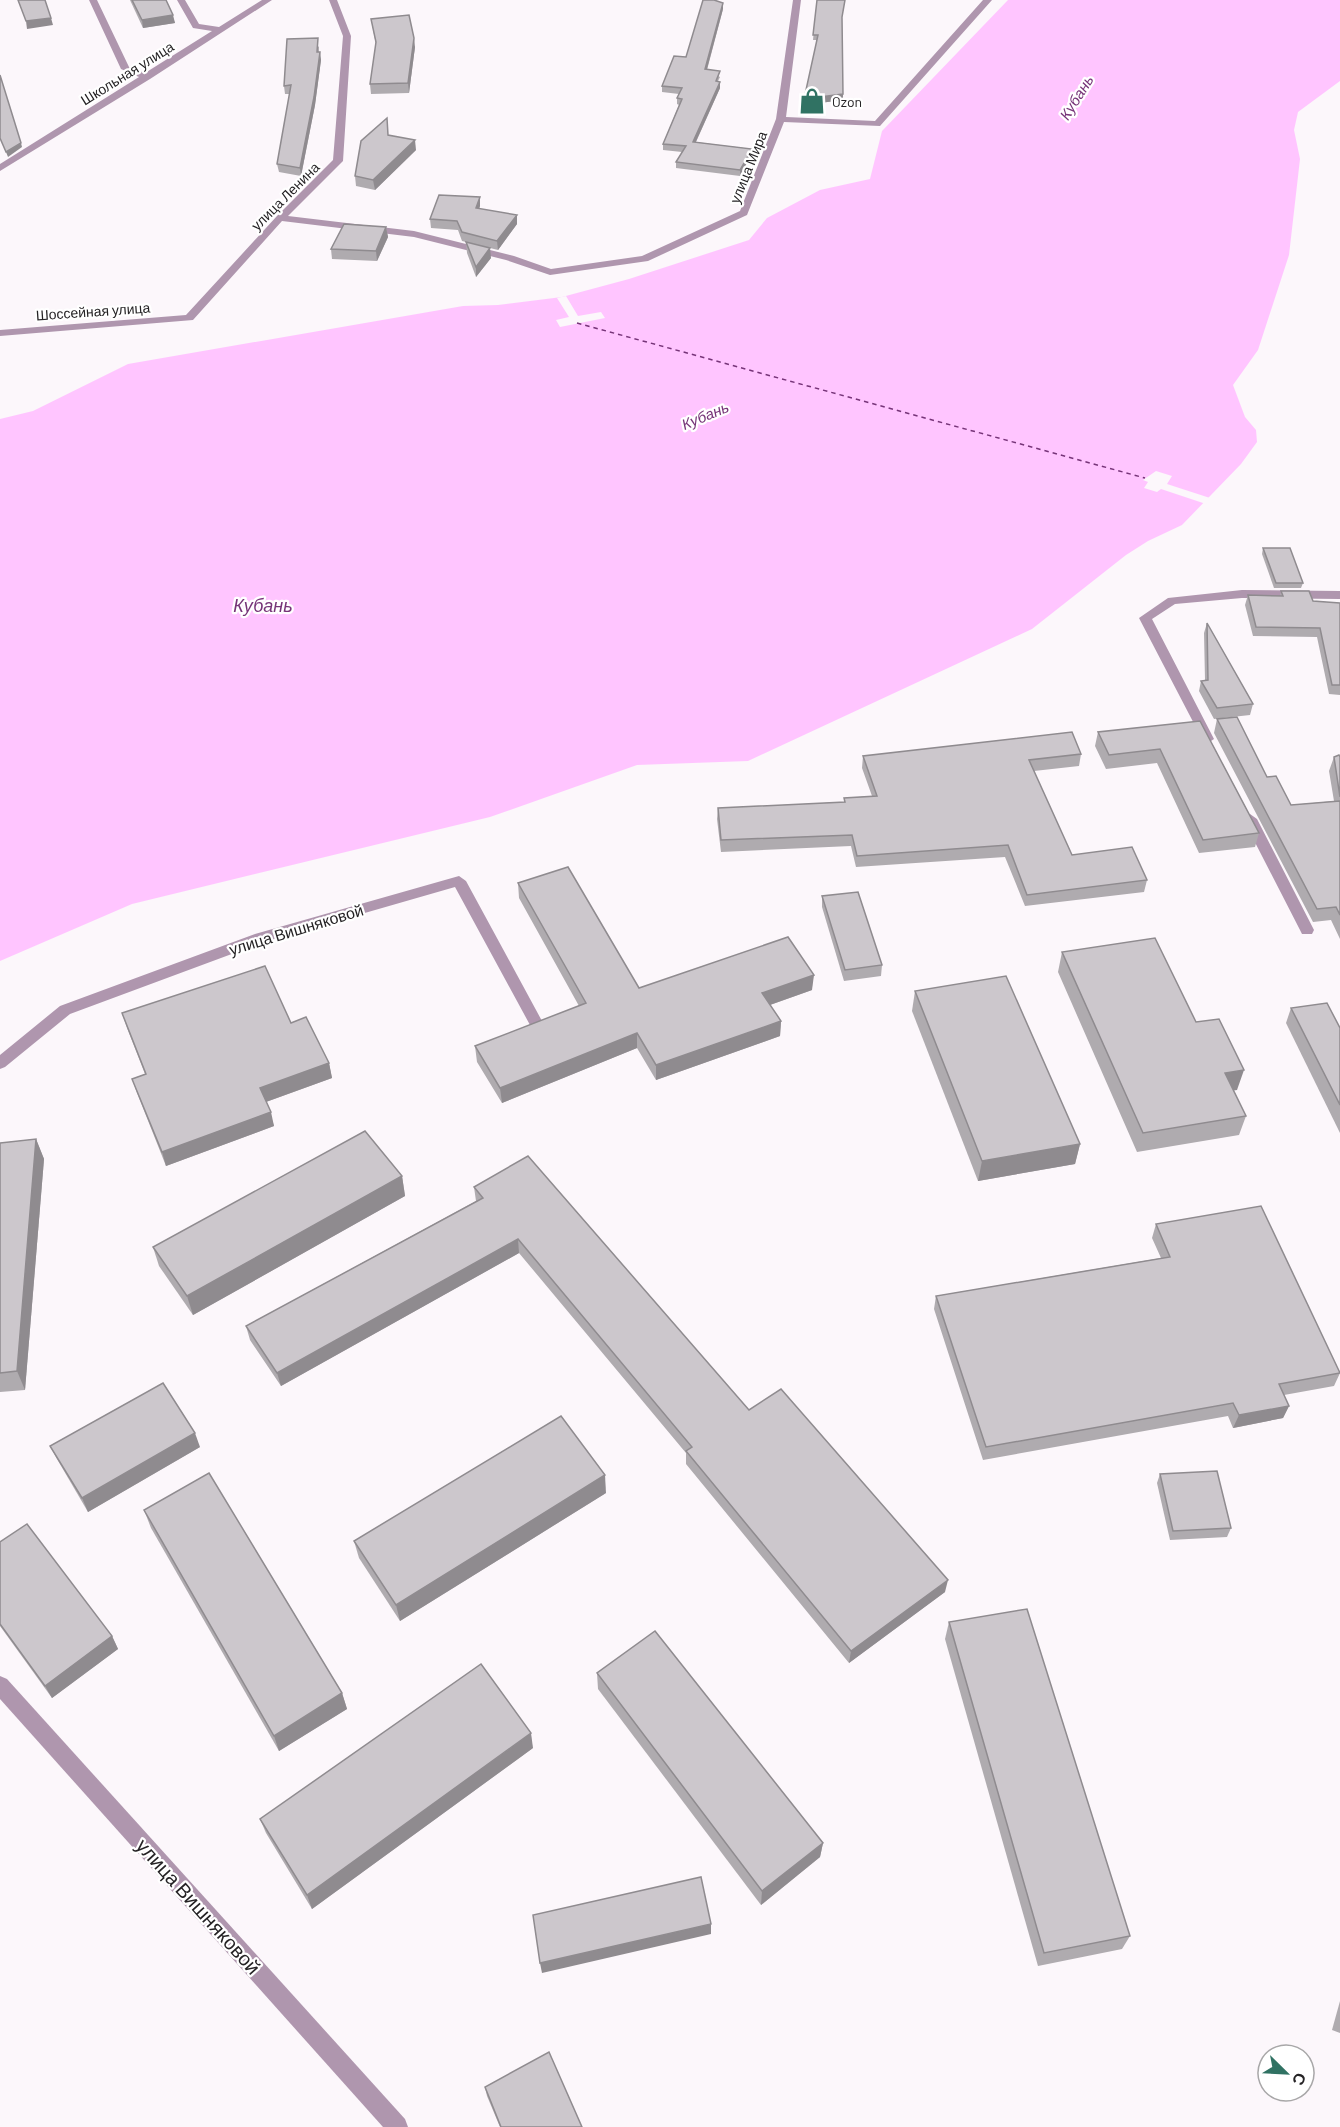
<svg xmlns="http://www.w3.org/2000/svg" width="1340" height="2127" font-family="Barlow,sans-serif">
  <rect width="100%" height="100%" fill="#fcf7fb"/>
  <!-- water -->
  <path fill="#ffc5ff" d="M1008,0H1340V81L1298,112L1294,130L1300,159L1289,255L1258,350L1233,385L1245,417L1256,430L1257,442L1241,464L1182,525L1148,541L1126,555L1032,629L748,761L637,765L490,817L132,904L0,961V419L33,411L128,364L463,306L498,305L562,297L629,279L749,240L767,218L820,190L870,179L882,131Z"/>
  <!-- pier -->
  <g fill="#fcf7fb">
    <path d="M566,296L578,316L601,312L605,318L560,327L556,320L569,317L557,298Z"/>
    <path d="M1156,471L1172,476L1167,484L1210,498L1206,504L1161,489L1157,492L1144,488L1148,482L1143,480Z"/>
  </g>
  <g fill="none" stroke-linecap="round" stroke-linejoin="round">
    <!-- ferry -->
    <path stroke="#763478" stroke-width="1.5" stroke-dasharray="4.5 4" stroke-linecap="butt" d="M577,323L1145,478"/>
    <!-- minor -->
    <g fill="#af96ae" fill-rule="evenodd">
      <path d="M89,0H97L129,67L145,73L212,31L193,28L177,0H185L199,24L219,27L262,0H272L150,79L0,171V164L139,77L121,69Z"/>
      <path d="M329,0H337L351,36L343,161L288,216L414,231L514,256L551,269L642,256L740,211L776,119L793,0H801L786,117L875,121L983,0H992L880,126L784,122L747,215L648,261L550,275L506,260L414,237L282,221L193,320L0,336V330L186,315L277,216L333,160L343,36Z"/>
      <path d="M1242,590L1340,591V599L1242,598L1175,604L1152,619L1214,739L1208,743L1202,739L1139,618L1168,598Z"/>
      <path d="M1250,814L1257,819L1314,930L1312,934H1302L1300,930L1243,819Z"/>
      <path d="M459,876L466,881L542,1021L540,1025H530L455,887L264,942L70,1014L5,1067L0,1069V1055L60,1006L255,934Z"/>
      <path d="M0,1676L7,1679L405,2119L408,2127H383L0,1699Z"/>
    </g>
  </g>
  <!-- wall -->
  <g fill="#afabaf">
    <path d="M130,0H166L175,23L143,28Z"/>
    <path d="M817,0L842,20L843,100L804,105V99L817,40H813Z"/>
    <path d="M723,9L707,70L720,77L718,81L720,88L696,142L752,149L751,155L740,176L676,168V162L682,152L663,150V144L679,105L677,104V98L679,94L662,92V86L686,57Z"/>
    <path d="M371,19L415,47L409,93L371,94L370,84L376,45Z"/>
    <path d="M319,46V52L321,60L315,105L301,176L279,172L277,164L290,94H285L284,86Z"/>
    <path d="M388,128V135L416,150L375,190L356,186L355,176Z"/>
    <path d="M480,206L479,209L517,224L498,250L462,241L458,230L431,228L430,219Z"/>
    <path d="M386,227L388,237L377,261L332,259L331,249Z"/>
    <path d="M466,242L491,258L476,277L467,253Z"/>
    <path d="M1263,548L1303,583L1301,588H1274L1262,554Z"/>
    <path d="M1281,591L1313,601L1340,603V695L1329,694L1317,637L1253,636L1245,605L1248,595L1280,596Z"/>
    <path d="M1207,623L1253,704L1250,715L1214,719L1199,691L1201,681L1205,680L1204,633Z"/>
    <path d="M1217,719L1291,805L1334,801L1329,771L1334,757H1340V939L1331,920L1313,922L1214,733Z"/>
    <path d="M1200,721L1259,833L1255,847L1199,853L1157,763L1106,769L1095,746L1098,732Z"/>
    <path d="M1081,754L1079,766L1034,771L1072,855L1147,880L1144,892L1025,906L1005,857L856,867L851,846L721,852L717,819L718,808L844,802V798L872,796L862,768L863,756Z"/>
    <path d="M518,883L639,988L812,990L770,1005L781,1021L780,1036L656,1080L637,1048L502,1103L477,1062L475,1046L579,1006L519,898Z"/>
    <path d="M822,896L882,965L881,976L844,981L822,907Z"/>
    <path d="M1062,952L1196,1022L1237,1090H1233L1246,1116L1239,1135L1137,1152L1058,972Z"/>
    <path d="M915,991L1080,1144L1075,1164L978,1181L912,1011Z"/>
    <path d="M1291,1008L1340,1028V1133L1286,1023Z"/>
    <path d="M122,1013L291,1023L329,1063L332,1078L266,1102L274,1126L166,1166L137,1093L132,1079L145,1074L127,1028Z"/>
    <path d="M36,1139L44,1159L25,1390L0,1392V1143Z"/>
    <path d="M402,1176L405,1196L193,1315L159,1266L153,1247Z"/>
    <path d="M474,1187L749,1410L945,1592L849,1663L686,1464V1453L519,1253L281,1386L250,1340L246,1326L476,1201Z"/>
    <path d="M1156,1224L1340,1373L1334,1386L1284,1395L1289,1406L1283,1418L1233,1428L1228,1416L983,1460L934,1309L936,1296L1161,1258L1152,1238Z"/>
    <path d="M50,1446L200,1447L88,1512L57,1459Z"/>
    <path d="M1160,1474L1231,1528L1227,1537L1170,1540L1157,1483Z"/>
    <path d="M606,1493L400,1621L359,1558L354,1541Z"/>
    <path d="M144,1510L342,1693L347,1709L279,1751L151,1528Z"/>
    <path d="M0,1542L112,1636L118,1649L52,1698L0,1626Z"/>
    <path d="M949,1622L1130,1936L1122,1949L1038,1966L945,1639Z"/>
    <path d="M597,1673L823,1843L820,1857L761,1905L598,1689Z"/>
    <path d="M533,1748L312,1909L266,1833L260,1819Z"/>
    <path d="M1340,2001V2033L1332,2030Z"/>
    <path d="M485,2087L582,2127H500L487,2096Z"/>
  </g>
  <!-- shaded-wall -->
  <g fill="#8f8b8f">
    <path d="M723,3V9L705,76V69Z"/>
    <path d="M173,15L175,23L143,28L142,20Z"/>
    <path d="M51,18L53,25L27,29L26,21Z"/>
    <path d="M414,38L415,47L409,93L408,83Z"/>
    <path d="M320,52L321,60L315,105L301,176L300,168Z"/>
    <path d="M720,82V88L693,148V142Z"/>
    <path d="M843,94V100L804,105V99Z"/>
    <path d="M415,140L416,150L375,190L373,180Z"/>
    <path d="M21,143L22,147L8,157L6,152Z"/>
    <path d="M752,149L751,155L740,176V170Z"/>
    <path d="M480,197V206L476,217V208Z"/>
    <path d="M517,215V224L498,250L497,241Z"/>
    <path d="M386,227L388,237L377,261L376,251Z"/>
    <path d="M490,248L491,258L476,277V267Z"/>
    <path d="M814,975L812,990L761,1008L762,993Z"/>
    <path d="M781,1021L780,1036L656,1080V1065Z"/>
    <path d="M637,1033V1048L502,1103L500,1088Z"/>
    <path d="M329,1063L332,1078L263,1103L260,1088Z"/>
    <path d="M1244,1070L1237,1090L1218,1093L1225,1073Z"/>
    <path d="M271,1112L274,1126L166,1166L162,1152Z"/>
    <path d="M36,1139L44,1159L25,1390L17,1371Z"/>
    <path d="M1080,1144L1075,1164L978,1181L982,1161Z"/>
    <path d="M402,1176L405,1196L193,1315L187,1296Z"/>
    <path d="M518,1239L519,1253L281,1386L277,1373Z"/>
    <path d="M1289,1406L1283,1418L1233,1428L1239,1415Z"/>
    <path d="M195,1433L200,1447L88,1512L82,1498Z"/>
    <path d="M605,1475L606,1493L400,1621L396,1605Z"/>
    <path d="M948,1580L945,1592L849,1663L851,1651Z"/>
    <path d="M112,1636L118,1649L52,1698L45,1686Z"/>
    <path d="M342,1693L347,1709L279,1751L274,1736Z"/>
    <path d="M531,1733L533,1748L312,1909L307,1895Z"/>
    <path d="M823,1843L820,1857L761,1905L762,1891Z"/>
    <path d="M711,1924V1934L542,1973L540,1963Z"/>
  </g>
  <!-- building -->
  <g fill="#ccc7cc" stroke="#8f8b8f" stroke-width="1.5">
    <path d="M18,0H45L51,18L26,21Z"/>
    <path d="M132,0H166L173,15L142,20Z"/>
    <path d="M703,0H714L723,3L705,69L720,71L716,81L720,82L693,142L752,149L740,170L676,162L686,146L663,144L682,99L677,98L682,88L662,86L674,56L686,57Z"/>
    <path d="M817,0H845L842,17L843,94L804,99L818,35H813Z"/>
    <path d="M409,15L414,38L408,83L370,84L376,42L371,19Z"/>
    <path d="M318,38L317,52H320L314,97L300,168L277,164L291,85L284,86L287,39Z"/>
    <path d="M0,75L21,143L6,152L0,138Z"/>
    <path d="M387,118L388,135L415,140L373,180L355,176L361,141Z"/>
    <path d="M439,195L480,197L476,208L517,215L497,241L462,232L457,221L430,219Z"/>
    <path d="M344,224L386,227L376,251L331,249Z"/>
    <path d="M466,242L490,248L476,267Z"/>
    <path d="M1263,548H1290L1303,583H1276Z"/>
    <path d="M1281,591H1309L1313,601L1340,603V685H1332L1320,628L1256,627L1248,595L1283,596Z"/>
    <path d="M1207,623L1253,704L1217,708L1201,681L1208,680Z"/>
    <path d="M1237,717L1267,777L1276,776L1291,805L1340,801V915L1336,907L1317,909L1217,719Z"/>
    <path d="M1200,721L1259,833L1203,840L1160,749L1109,755L1098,732Z"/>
    <path d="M1072,732L1081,754L1029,760L1072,855L1132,847L1147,880L1027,895L1008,845L857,856L852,835L721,840L718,808L845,802L844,798L877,796L863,756Z"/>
    <path d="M1339,755L1340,757V797L1334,757Z"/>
    <path d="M568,867L639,988L788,937L814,975L762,993L781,1021L656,1065L637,1033L500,1088L475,1046L586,1003L518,883Z"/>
    <path d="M858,892L882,965L845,970L822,896Z"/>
    <path d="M1155,938L1196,1022L1219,1019L1244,1070L1225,1073L1246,1116L1143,1133L1062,952Z"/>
    <path d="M265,966L291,1023L306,1017L329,1063L260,1088L271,1112L162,1152L132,1079L146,1074L122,1013Z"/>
    <path d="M1006,976L1080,1144L982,1161L915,991Z"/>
    <path d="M1327,1003L1340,1028V1105L1291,1008Z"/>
    <path d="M365,1131L402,1176L187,1296L153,1247Z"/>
    <path d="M36,1139L17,1371L0,1373V1143Z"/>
    <path d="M528,1156L749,1410L781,1389L948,1580L851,1651L686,1451L692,1447L518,1239L277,1373L246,1326L483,1198L474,1187Z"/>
    <path d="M1261,1206L1340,1373L1279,1384L1289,1406L1239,1415L1233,1403L986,1447L936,1296L1170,1257L1156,1224Z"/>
    <path d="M163,1383L195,1433L82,1498L50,1446Z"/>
    <path d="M561,1416L605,1475L396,1605L354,1541Z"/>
    <path d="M1217,1471L1231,1528L1173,1531L1160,1474Z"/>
    <path d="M209,1473L342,1693L274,1736L144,1510Z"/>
    <path d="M27,1524L112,1636L45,1686L0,1624V1542Z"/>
    <path d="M1027,1609L1130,1936L1044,1953L949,1622Z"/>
    <path d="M655,1631L823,1843L762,1891L597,1673Z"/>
    <path d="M481,1664L531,1733L307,1895L260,1819Z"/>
    <path d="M701,1877L711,1924L540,1963L533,1915Z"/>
    <path d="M549,2052L582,2127H501L485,2087Z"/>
  </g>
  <!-- icons -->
  <defs>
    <g id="shop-bare" transform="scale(2.07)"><path d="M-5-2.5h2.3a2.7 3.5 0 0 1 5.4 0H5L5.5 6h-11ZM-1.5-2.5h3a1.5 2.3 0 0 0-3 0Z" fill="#307263" stroke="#fff" stroke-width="2.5" paint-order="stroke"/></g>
  </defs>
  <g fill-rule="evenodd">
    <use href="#shop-bare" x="812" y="101"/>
  </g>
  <g text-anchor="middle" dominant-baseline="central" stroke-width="4.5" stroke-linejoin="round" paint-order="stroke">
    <!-- far-street labels -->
    <g font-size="14" fill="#252325" stroke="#fff">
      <text transform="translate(127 73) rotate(-32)">Школьная улица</text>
      <text transform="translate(748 167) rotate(-68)">улица Мира</text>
      <text transform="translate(285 196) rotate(-45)">улица Ленина</text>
      <text transform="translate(93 311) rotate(-4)">Шоссейная улица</text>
    </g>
    <!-- far-poi labels -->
    <g font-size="14" fill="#252325" stroke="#fff" text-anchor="start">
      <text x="832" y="101">Ozon</text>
    </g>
    <!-- far-water labels -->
    <g font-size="15" font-style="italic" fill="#763478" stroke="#fff">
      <text transform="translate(1076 97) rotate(-58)">Кубань</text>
      <text transform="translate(705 415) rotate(-23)">Кубань</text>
    </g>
    <!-- street labels -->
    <g font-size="16" fill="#252325" stroke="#fff">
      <text transform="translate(296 929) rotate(-17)">улица Вишняковой</text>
    </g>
    <!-- water labels -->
    <g font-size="18" font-style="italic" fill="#763478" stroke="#fff">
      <text x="263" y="605">Кубань</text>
    </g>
    <!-- near-street labels -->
    <g font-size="20" fill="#252325" stroke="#fff">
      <text transform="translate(199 1906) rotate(48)">улица Вишняковой</text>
    </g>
  </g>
  <!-- north arrow -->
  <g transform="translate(1286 2073) rotate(114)"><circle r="28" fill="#ffffff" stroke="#a8a7a8" stroke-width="1.5"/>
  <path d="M0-4.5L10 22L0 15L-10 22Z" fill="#307263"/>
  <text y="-9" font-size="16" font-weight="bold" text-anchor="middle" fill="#252325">С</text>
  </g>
</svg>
